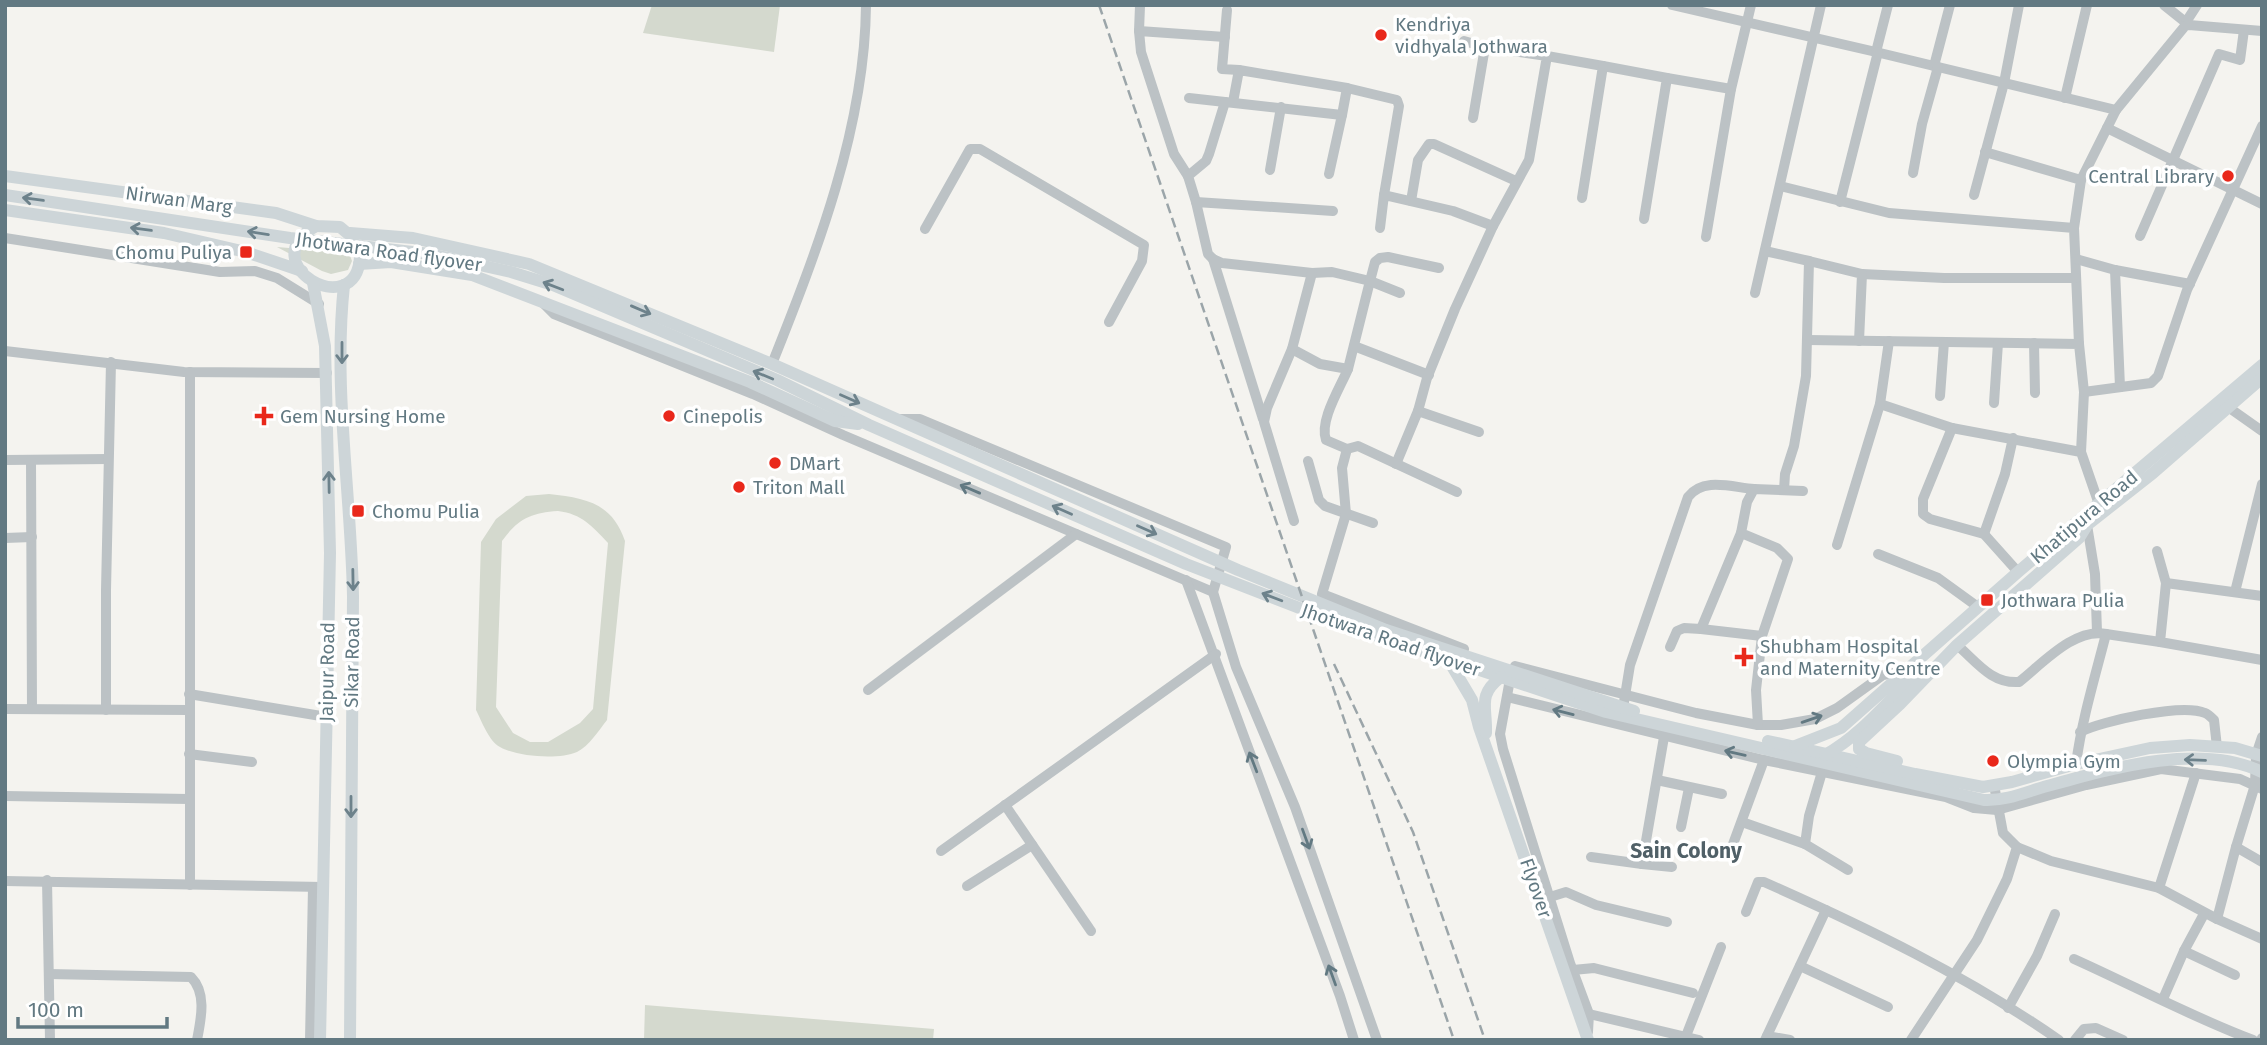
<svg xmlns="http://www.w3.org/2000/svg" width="2267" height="1045" font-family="'Fira Sans',sans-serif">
  <rect width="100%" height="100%" fill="#f4f3ef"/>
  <!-- green -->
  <g fill="#d4d9ce" fill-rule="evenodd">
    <path d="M652,5H780L774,52L643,33Z"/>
    <path d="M277,247L349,253L352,261L348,270L331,274L322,271Z"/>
    <path d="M549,494C586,498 612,503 625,541L607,720C599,730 589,746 577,752C559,760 517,757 500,747C489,741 482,722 476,710L481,542L496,519L526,496ZM558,511C582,514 592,526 608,543L593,709L580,723L548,742H530L513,733L496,707L502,541C518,519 530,513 558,511Z"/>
    <path d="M645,1005L934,1029L933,1040H644Z"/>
  </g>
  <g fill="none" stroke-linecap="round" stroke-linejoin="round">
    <!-- minor -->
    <g stroke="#bcc2c5" stroke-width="10">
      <path d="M1672,5L1876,52L2116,110L2081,180"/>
      <path d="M2164,5L2189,25"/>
      <path d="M1227,10L1222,69L1239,70"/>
      <path d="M2186,22L2197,5"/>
      <path d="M1139,31L1140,6"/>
      <path d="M1464,41L1485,47"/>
      <path d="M1876,52L1888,5"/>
      <path d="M1547,56L1603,66L1582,198"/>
      <path d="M1603,66L1667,78L1644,219"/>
      <path d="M1934,66L1950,5"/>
      <path d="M1667,78L1731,89"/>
      <path d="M1189,98L1225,102"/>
      <path d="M2065,98L2087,5"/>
      <path d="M1233,102L1239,70L1347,88"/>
      <path d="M2116,110L2185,26L2189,25L2262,31"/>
      <path d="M1342,115L1347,88L1397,100L1399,106L1384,195"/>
      <path d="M2107,128L2262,204"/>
      <path d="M1985,152L2081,180L2074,228"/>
      <path d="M1270,170L1281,107"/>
      <path d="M1913,173L1922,124L1938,67"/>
      <path d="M1188,176L1174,154L1141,52L1139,31L1225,37"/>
      <path d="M1780,186L1889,213L2074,228L2079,344"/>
      <path d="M1974,195L2004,83L2019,5"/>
      <path d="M1411,201L1418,160L1429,144H1434L1516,181"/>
      <path d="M1196,202L1188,176L1206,161L1209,154L1225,102L1342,115L1329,174"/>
      <path d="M1840,202L1878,52"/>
      <path d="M1333,211L1196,202L1208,254L1213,259L1222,263L1312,273L1332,272L1370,281L1348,369"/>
      <path d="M1380,228L1384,195L1453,211L1493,226"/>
      <path d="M925,229L970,149H980L1144,245L1142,261L1109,322"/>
      <path d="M2140,236L2219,54L2240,60L2244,30"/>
      <path d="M1706,237L1731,89L1751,5"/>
      <path d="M5,238L220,272L255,271L277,278L319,304"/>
      <path d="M1765,251L1809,261"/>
      <path d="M1213,259L1263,419"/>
      <path d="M2076,259L2115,270L2190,284"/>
      <path d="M2115,270L2120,387"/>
      <path d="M1862,274L1944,278H2076"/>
      <path d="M1400,293L1370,281L1375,262L1380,258L1388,257L1439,268"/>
      <path d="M1755,293L1821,5"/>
      <path d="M543,303L554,314L753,394L843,435L1213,592"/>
      <path d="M1808,340L2079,344L2084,392L2081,452"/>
      <path d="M2034,343L2035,393"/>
      <path d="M1354,346L1429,375"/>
      <path d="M1292,349L1320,364L1348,369C1340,388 1319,421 1326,440L1347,449"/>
      <path d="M5,351L184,372L327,373"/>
      <path d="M772,364C817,251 865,128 866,5"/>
      <path d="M2084,392L2151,383L2158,376L2187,290L2262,126"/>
      <path d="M1940,396L1944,342"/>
      <path d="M1994,403L1998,343"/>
      <path d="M1880,404L1952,428L2081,452L2100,507"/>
      <path d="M2228,407L2262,431"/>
      <path d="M1418,411L1427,378L1455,309L1493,226L1529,160L1547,56L1485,47L1473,118"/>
      <path d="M900,419H920L1226,547L1213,592L1236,667L1295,807L1377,1040"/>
      <path d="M1952,428L1923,499V514L1930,519L1984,534L2018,572"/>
      <path d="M5,460L108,459"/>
      <path d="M31,460L32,709"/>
      <path d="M1308,461L1319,500L1325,506L1373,523"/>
      <path d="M1396,464L1418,411L1479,432"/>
      <path d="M1784,490L1785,474L1794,446L1806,376L1809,261L1862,274L1859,341"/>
      <path d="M1457,492L1358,446L1347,449L1342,468L1346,514L1322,594L1464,649"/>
      <path d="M1294,521L1264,422L1267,408L1292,349L1312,273"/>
      <path d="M2087,525L2095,574L2097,632"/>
      <path d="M1984,534L2005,474L2013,438"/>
      <path d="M5,538L32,537"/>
      <path d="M1837,545L1880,404L1889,341"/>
      <path d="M2157,551L2166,583"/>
      <path d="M1878,554L1938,578L1978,607"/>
      <path d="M1186,580L1340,996L1354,1040"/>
      <path d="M2235,592L2262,484"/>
      <path d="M2262,596L2166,583L2160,642L2262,660"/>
      <path d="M1701,629L1762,636"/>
      <path d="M1957,645C1976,661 1991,684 2019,682C2042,664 2075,627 2106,634"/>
      <path d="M1670,647L1677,631L1684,628L1701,629L1741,533"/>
      <path d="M1515,666L1696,713L1758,725H1781L1815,719L1837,708L1883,675L1905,671"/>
      <path d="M1511,674L1500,734L1503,749L1570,963L1589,1014L1588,1032"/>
      <path d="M868,690L1076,534"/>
      <path d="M189,694L327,717"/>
      <path d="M1507,697L1764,760L1946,797L1974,808L1997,810L2086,785L2161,769L2240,779L2262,789"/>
      <path d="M1624,702L1630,665L1688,497C1703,477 1731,487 1754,489"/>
      <path d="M5,709L189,710"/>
      <path d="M106,710V590L111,362"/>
      <path d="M1758,725L1756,690L1762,636L1788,559L1777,548L1741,533L1747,502L1754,489L1803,491"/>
      <path d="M2080,732C2102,721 2182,703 2205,713C2208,714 2212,718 2214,720L2217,747"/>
      <path d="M2262,737L2256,755L2255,785L2236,847L2262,862"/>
      <path d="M189,754L252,762"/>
      <path d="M2076,764C2082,719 2095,677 2106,634L2160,642"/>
      <path d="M1822,772L1809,816L1805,844L1848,870"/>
      <path d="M1657,780L1722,794"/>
      <path d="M5,796L189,799"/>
      <path d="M1005,805L1091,931"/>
      <path d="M1742,822L1805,844"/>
      <path d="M1681,827L1689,788"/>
      <path d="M2017,847L2051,861L2159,888L2217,919L2236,847"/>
      <path d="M941,851L1216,654"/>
      <path d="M1729,855L1764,760"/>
      <path d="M1591,857L1642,864L1664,737"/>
      <path d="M1642,864L1672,867"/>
      <path d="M47,880L50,1040"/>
      <path d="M5,881L323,887"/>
      <path d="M190,885V372"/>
      <path d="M967,886L1032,845"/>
      <path d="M2159,888L2196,773"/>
      <path d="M1550,897L1566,892L1596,905L1667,922"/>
      <path d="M1746,912L1758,882H1764C1866,927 1967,976 2059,1040"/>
      <path d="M2217,919L2262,939"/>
      <path d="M2184,951L2235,975"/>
      <path d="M2074,959C2134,986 2192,1017 2253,1040"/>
      <path d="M1800,966L1888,1007"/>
      <path d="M1573,970L1594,968L1693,993"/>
      <path d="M49,974L191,977C207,993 201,1019 197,1040"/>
      <path d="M2163,999L2184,951L2204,914"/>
      <path d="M2008,1008L2037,956L2055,914"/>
      <path d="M1589,1014L1699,1040"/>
      <path d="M1686,1036L1721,947"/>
      <path d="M1767,1036L1790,1040"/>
      <path d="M310,1040L313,887"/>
      <path d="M1765,1040L1826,910"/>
      <path d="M1911,1040L1977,940L2007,879L2017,847L2003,833L1994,785"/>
      <path d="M2075,1040L2084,1029L2096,1028L2123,1040"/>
      <path d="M2261,1040L2262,1038"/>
    </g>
    <!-- major -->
    <g stroke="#cdd5d8" stroke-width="12">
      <path d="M5,176L276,213L316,226L340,227L353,238"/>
      <path d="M5,195L290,238L430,254L511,272L553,285L777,380L869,425L1186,564L1338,623L1606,712L1984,800C2006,801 2026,792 2047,786C2109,769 2200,742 2262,772"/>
      <path d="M5,210L164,233L246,252L302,271"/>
      <path d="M316,226C250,263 356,324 360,257"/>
      <path d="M350,233L413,238L529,264L772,364L1238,570L1386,630L1634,711"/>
      <path d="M359,264L391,262L472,275L750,382L835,421L858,424"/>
      <path d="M313,283L325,346L330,553L320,1040"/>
      <path d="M344,285C333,388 351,493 353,596L350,1040"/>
      <path d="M1449,661L1472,700L1479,727L1588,1040"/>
      <path d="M1486,733C1487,707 1477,695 1501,677"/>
      <path d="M1768,741L1915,774L1983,787L2012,782L2076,764L2150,748L2190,745L2235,748L2262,756"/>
      <path d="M1795,746L1841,728L2018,572L2262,365"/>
      <path d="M1825,755C1863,734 1890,698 1921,669"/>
      <path d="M1897,761L1866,753L1859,749V742L1900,704L1957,645L2079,538L2087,525L2153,473L2262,378"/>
    </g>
    <!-- rail -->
    <g stroke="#9ba5a9" stroke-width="2.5" stroke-dasharray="10 5" stroke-linecap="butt">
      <path d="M1099,5L1454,1040"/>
      <path d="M1334,664L1413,832L1485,1040"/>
    </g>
  </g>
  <!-- one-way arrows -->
  <defs><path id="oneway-shaft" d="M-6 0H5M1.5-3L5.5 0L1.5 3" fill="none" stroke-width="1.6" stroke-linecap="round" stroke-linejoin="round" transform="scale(1.75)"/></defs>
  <g stroke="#6d828b">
    <use href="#oneway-shaft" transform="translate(33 199) rotate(-172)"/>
    <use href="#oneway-shaft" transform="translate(141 229) rotate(-172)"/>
    <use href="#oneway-shaft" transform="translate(258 233) rotate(-171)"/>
    <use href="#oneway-shaft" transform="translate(553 286) rotate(-159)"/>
    <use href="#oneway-shaft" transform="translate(641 310) rotate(23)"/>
    <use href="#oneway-shaft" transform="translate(342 353) rotate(90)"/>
    <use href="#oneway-shaft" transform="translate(763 375) rotate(-158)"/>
    <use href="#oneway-shaft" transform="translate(850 399) rotate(24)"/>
    <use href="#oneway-shaft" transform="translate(329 482) rotate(-91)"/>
    <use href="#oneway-shaft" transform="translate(1062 510) rotate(-156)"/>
    <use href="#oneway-shaft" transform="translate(1147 530) rotate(24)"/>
    <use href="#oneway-shaft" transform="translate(353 580) rotate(89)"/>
    <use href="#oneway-shaft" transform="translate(1272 597) rotate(-159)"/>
    <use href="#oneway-shaft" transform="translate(2195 760) rotate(-178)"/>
    <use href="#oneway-shaft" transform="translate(351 807) rotate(90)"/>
  </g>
  <g stroke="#627982">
    <use href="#oneway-shaft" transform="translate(970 489) rotate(-157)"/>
    <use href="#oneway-shaft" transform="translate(1563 712) rotate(-166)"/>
    <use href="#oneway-shaft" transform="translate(1812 719) rotate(-19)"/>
    <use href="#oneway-shaft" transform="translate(1735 753) rotate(-167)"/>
    <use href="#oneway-shaft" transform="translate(1253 762) rotate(-111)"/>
    <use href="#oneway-shaft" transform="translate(1306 839) rotate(70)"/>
    <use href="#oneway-shaft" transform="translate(1332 975) rotate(-110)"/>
  </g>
  <!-- markers -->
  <g fill="#e9281b" stroke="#fff" stroke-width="2.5">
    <circle cx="1381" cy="35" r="7"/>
    <circle cx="2228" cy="176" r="7"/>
    <rect x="239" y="245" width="14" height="14" rx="3.5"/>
    <path d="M260.5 405.5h7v7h7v7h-7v7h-7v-7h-7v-7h7z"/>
    <circle cx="669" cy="416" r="7"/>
    <circle cx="775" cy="463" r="7"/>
    <circle cx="739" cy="487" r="7"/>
    <rect x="351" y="504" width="14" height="14" rx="3.5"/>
    <rect x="1980" y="593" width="14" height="14" rx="3.5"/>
    <path d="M1740.5 646.5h7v7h7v7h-7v7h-7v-7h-7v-7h7z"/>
    <circle cx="1993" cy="761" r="7"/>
  </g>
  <g text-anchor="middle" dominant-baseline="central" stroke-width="7" stroke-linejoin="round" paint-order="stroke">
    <!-- poi labels -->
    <g font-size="19" fill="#627982" stroke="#fff" text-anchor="start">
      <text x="1395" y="24">Kendriya<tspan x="1395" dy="22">vidhyala Jothwara</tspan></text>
      <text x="2214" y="176" text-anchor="end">Central Library</text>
      <text x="232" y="252" text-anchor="end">Chomu Puliya</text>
      <text x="280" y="416">Gem Nursing Home</text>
      <text x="683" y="416">Cinepolis</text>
      <text x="789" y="463">DMart</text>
      <text x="753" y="487">Triton Mall</text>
      <text x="372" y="511">Chomu Pulia</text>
      <text x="2001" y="600">Jothwara Pulia</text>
      <text x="1760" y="646">Shubham Hospital<tspan x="1760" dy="22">and Maternity Centre</tspan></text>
      <text x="2007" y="761">Olympia Gym</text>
    </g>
    <!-- street labels -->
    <g font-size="19" fill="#627982" stroke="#fff">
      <text transform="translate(179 200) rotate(8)">Nirwan Marg</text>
      <text transform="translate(389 252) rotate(8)">Jhotwara Road flyover</text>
      <text transform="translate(2084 517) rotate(-40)">Khatipura Road</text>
      <text transform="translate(1391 640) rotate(19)">Jhotwara Road flyover</text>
      <text transform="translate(352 662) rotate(-89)">Sikar Road</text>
      <text transform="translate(327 672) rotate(-89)">Jaipur Road</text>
      <text transform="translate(1536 888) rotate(71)">Flyover</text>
    </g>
    <!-- neighbourhood labels -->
    <g font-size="21" font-weight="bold" fill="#506067" stroke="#fff">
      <text x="1686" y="851">Sain Colony</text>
    </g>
  </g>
  <!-- border -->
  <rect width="2267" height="1045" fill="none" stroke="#627982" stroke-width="14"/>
  <!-- scale -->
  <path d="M18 1017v10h149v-10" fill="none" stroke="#627982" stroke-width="3.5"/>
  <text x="28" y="1017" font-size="21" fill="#627982" stroke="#ffffff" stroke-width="5" paint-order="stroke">100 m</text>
</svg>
